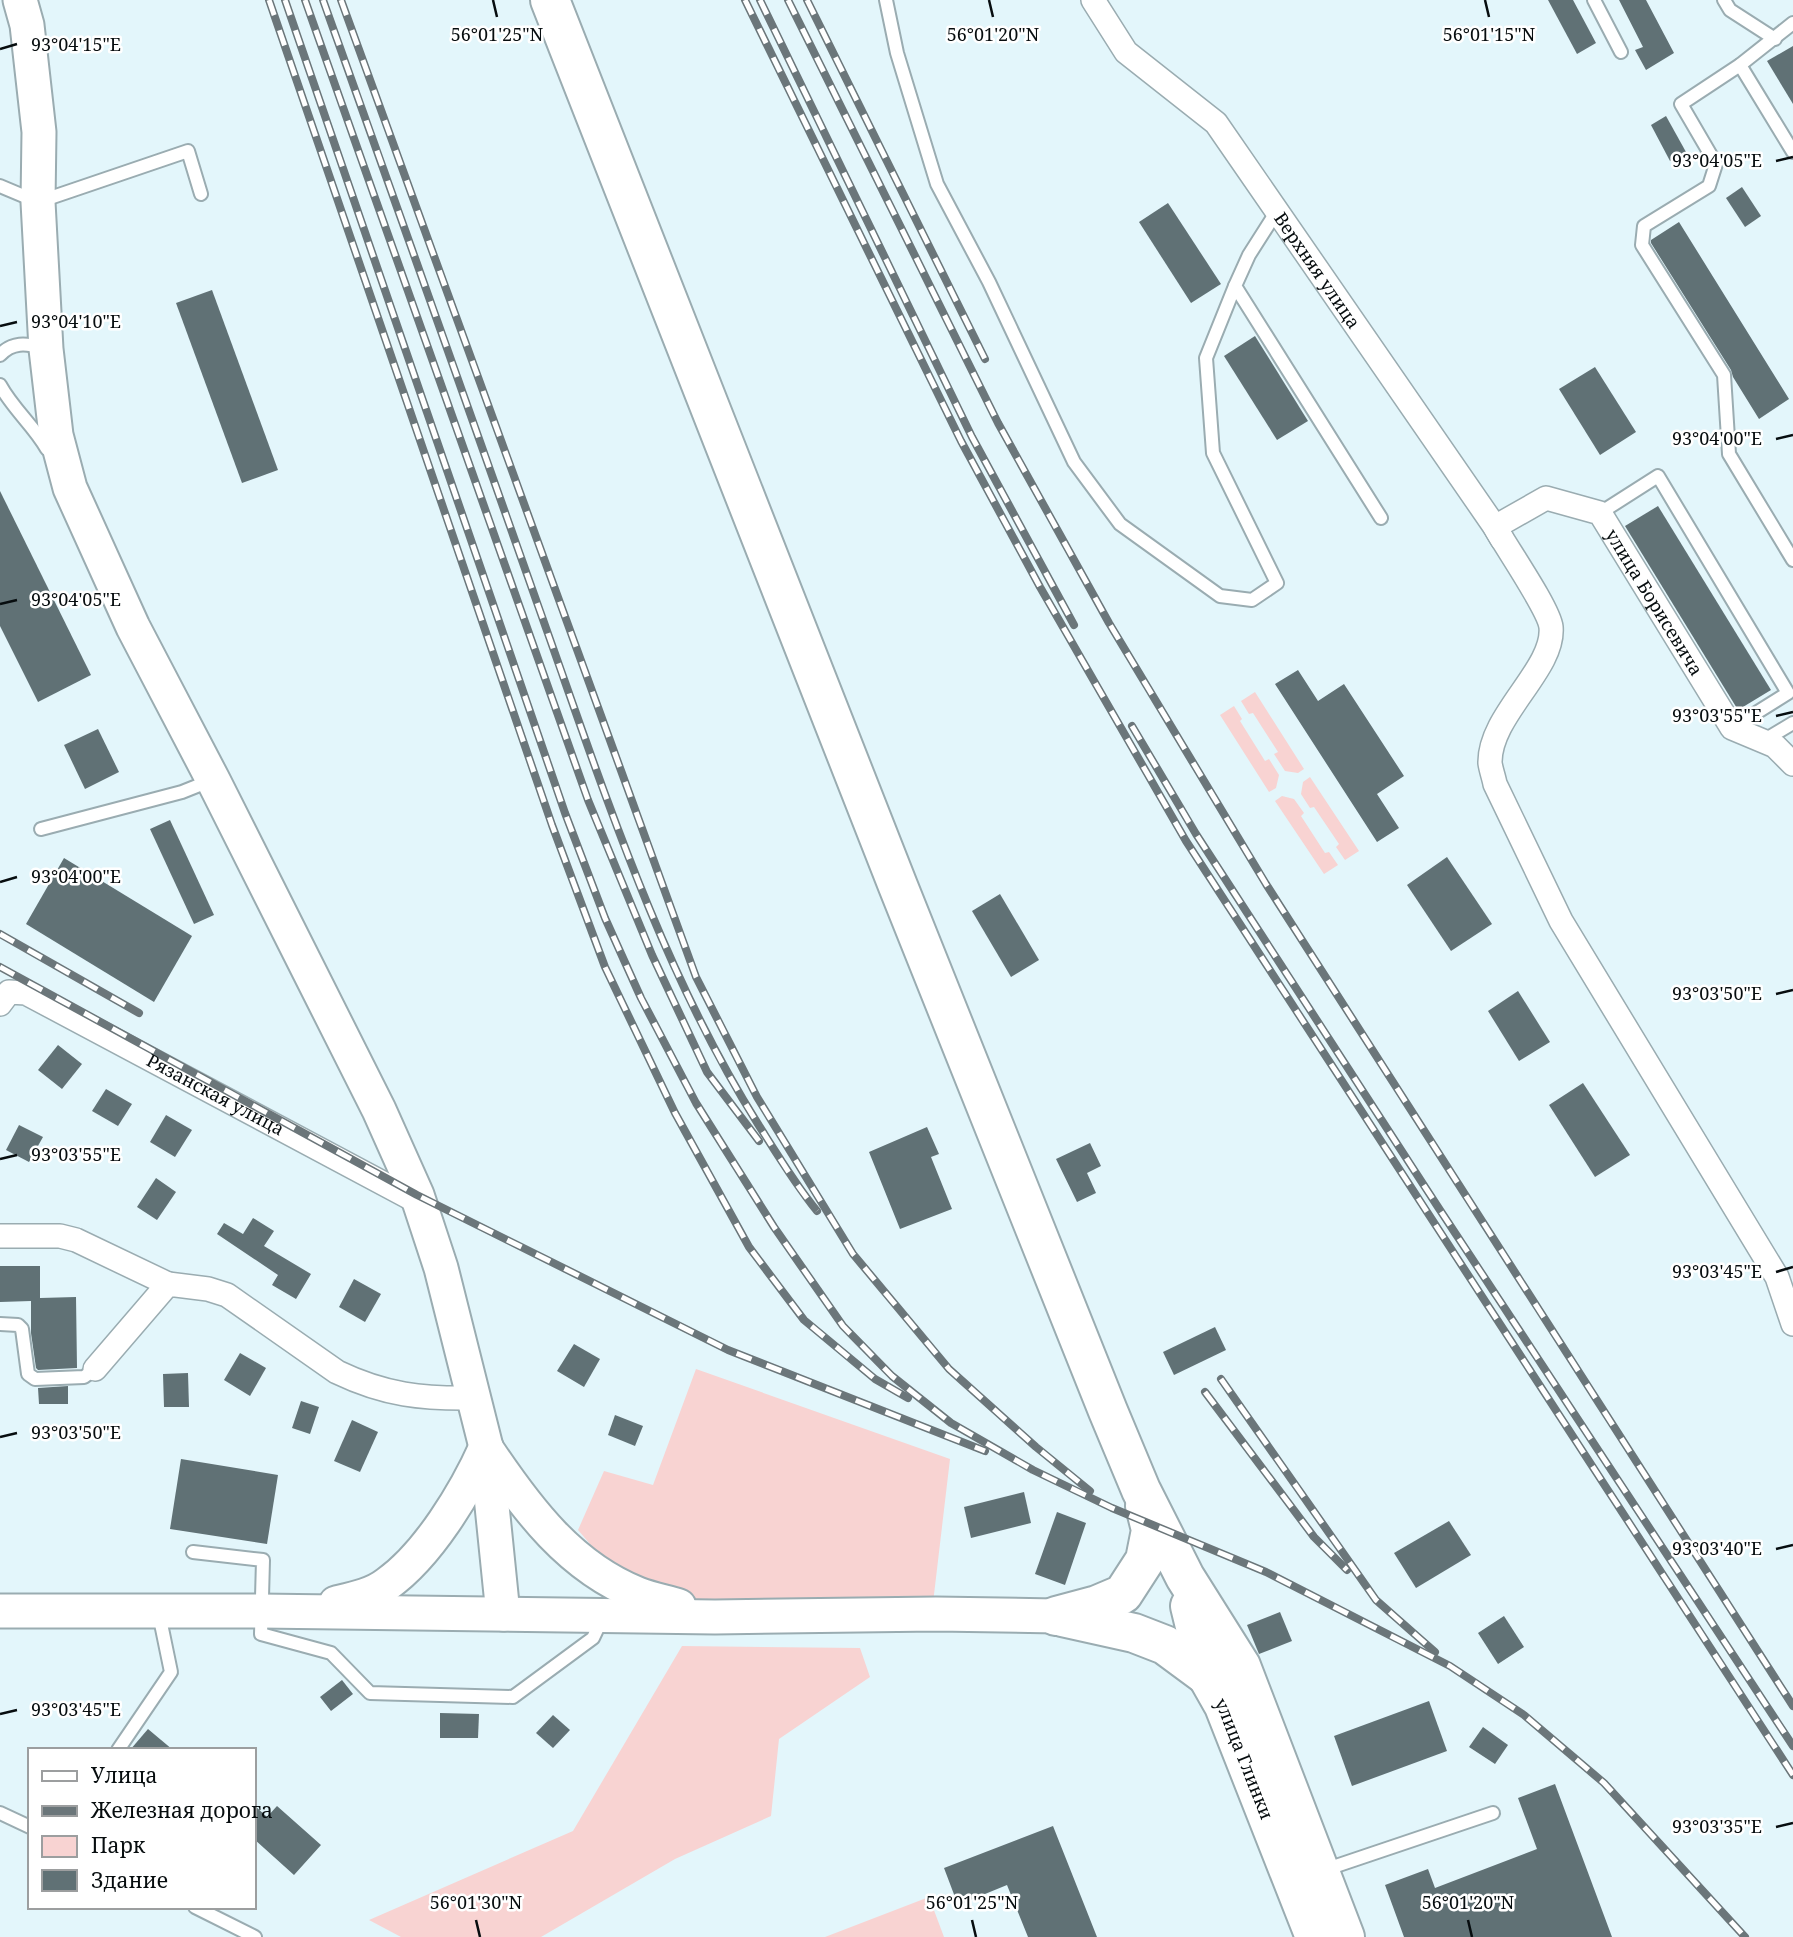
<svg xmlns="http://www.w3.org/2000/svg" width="1793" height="1937" font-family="'Noto Serif',serif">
  <rect width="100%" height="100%" fill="#e3f6fb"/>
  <!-- green -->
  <g fill="#f8d3d2">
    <path d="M1255,692L1304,769L1298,773L1285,771L1274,754L1278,752L1253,713L1249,714L1241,701Z"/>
    <path d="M1234,706L1242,719L1240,721L1265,761L1269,759L1279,775L1276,788L1269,792L1220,715Z"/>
    <path d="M1310,777L1359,851L1345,860L1336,847L1339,844L1314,807L1310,808L1301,794L1303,782Z"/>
    <path d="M1282,796L1294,799L1304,813L1301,816L1325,853L1329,852L1338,865L1324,874L1275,801Z"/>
    <path d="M696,1369L950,1459L933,1603L710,1607L614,1572L578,1530L604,1471L653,1485Z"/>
    <path d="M682,1646L860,1648L870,1677L779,1739L771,1816L675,1859L541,1937H401L369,1920L573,1831Z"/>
    <path d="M929,1897L944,1937H825Z"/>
  </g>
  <!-- building -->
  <g fill="#607175">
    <path d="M1548,0H1573L1596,43L1577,54Z"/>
    <path d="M1619,0H1646L1674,53L1646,70L1635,50L1643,47Z"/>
    <path d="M1793,46V104L1767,61Z"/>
    <path d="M1666,116L1686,152L1670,161L1651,125Z"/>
    <path d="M1742,187L1761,216L1745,227L1726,198Z"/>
    <path d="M1168,203L1221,284L1191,303L1139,222Z"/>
    <path d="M1679,222L1789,399L1759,419L1733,377L1731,370L1651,243V240Z"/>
    <path d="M212,290L278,470L242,483L176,303Z"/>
    <path d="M1255,336L1308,421L1277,440L1224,356Z"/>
    <path d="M1595,367L1636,432L1600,455L1559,389Z"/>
    <path d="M0,491L91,675L38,702L0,626Z"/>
    <path d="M1658,506L1771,690L1738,710L1625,526Z"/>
    <path d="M1298,670L1318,701L1344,684L1404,776L1377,794L1399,828L1377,842L1275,684Z"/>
    <path d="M98,729L119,772L85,789L64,745Z"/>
    <path d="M170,820L214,915L194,924L150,829Z"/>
    <path d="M1447,857L1492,924L1451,951L1407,885Z"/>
    <path d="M64,858L192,936L154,1002L26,924Z"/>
    <path d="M1000,894L1039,960L1011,977L972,911Z"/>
    <path d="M1518,991L1550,1042L1519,1061L1488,1011Z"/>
    <path d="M58,1045L82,1064L62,1089L38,1070Z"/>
    <path d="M1583,1083L1630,1155L1595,1177L1549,1105Z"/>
    <path d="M106,1089L132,1104L118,1126L92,1111Z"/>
    <path d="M166,1115L192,1130L175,1157L150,1142Z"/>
    <path d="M19,1125L43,1137L29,1162L6,1150Z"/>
    <path d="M927,1127L939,1154L931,1157L952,1209L900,1229L869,1152Z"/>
    <path d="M1090,1143L1101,1166L1087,1173L1096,1193L1077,1202L1056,1159Z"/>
    <path d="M156,1178L176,1192L157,1220L137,1207Z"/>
    <path d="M253,1218L274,1231L264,1246L311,1274L296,1299L272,1285L278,1275L217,1234L224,1223L243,1234Z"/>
    <path d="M0,1266H40V1298L76,1297L77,1368L38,1370L36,1368L31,1333V1301L0,1302Z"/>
    <path d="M354,1279L381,1294L365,1322L339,1307Z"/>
    <path d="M1215,1327L1226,1350L1174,1375L1163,1352Z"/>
    <path d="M574,1344L600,1359L584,1387L557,1371Z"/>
    <path d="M240,1353L266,1368L250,1396L224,1380Z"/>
    <path d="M188,1373L189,1407H164L163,1374Z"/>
    <path d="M68,1386V1404H39L38,1388Z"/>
    <path d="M301,1401L319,1407L310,1434L292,1428Z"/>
    <path d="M615,1415L643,1426L635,1446L608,1435Z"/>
    <path d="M352,1420L378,1432L360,1472L334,1461Z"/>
    <path d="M181,1459L278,1475L267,1544L170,1529Z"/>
    <path d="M1024,1492L1031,1523L971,1538L964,1507Z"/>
    <path d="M1057,1512L1086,1523L1065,1585L1035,1574Z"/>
    <path d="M1449,1521L1471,1555L1416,1588L1394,1553Z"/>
    <path d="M1280,1612L1292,1641L1259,1654L1247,1625Z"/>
    <path d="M1504,1616L1524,1647L1498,1664L1478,1633Z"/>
    <path d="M342,1680L353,1694L331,1711L320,1697Z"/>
    <path d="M1429,1701L1447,1751L1352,1786L1334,1736Z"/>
    <path d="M440,1713L479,1714L478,1738H440Z"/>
    <path d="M553,1715L570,1730L553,1748L536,1733Z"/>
    <path d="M1483,1727L1508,1745L1495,1764L1469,1747Z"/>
    <path d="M148,1729L173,1750H130Z"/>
    <path d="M1555,1784L1612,1937H1404L1385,1885L1428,1869L1435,1888L1537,1849L1518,1798Z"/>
    <path d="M254,1805L267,1817L277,1806L321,1845L294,1875L254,1839Z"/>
    <path d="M1053,1826L1097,1937H1028L1007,1885L958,1905L944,1868Z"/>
  </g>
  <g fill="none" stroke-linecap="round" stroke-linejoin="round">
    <!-- lane casing -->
    <g stroke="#9aacb1" stroke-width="16">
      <g id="lane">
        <path d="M886,0L897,53L937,184L989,282L1074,462L1120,524L1220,596L1252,600L1277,583L1213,453L1206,358L1235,286"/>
        <path d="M1594,0L1621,52"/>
        <path d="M1724,0L1730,10L1775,39"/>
        <path d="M1793,23L1740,65L1681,104L1716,164L1709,186L1644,226L1642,245L1724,375L1729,454L1793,560"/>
        <path d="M1740,65L1793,152"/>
        <path d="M0,186L38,202L188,151L201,194"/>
        <path d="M1277,211L1249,255L1235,286L1381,518"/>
        <path d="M0,355C12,342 26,343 42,348"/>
        <path d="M0,385C13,409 34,426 47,449"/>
        <path d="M1600,513L1658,476L1788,693L1732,728"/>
        <path d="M1763,741L1793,723"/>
        <path d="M41,829L182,792L212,780"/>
        <path d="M0,1324L18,1325L22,1329L28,1374L35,1379L84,1377L95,1369"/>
        <path d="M193,1552L263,1560L261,1634L331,1653L370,1693L513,1697L593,1638L602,1619"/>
        <path d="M118,1750L171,1672L159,1614"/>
        <path d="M0,1813L30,1827"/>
        <path d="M1324,1870L1493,1813"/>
        <path d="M195,1907L255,1937"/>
      </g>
    </g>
    <!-- street casing -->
    <g stroke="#9aacb1" stroke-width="26">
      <g id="street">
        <path id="s1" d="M1093,0L1126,52L1216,123L1495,527C1506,547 1549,609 1551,627C1555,669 1489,715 1490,763C1491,770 1494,778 1495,784L1561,921L1777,1277L1793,1324"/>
        <path id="s2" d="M1502,539L1495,527L1546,498L1600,513L1732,728L1775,746L1793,764"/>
        <path id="s3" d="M0,1004L9,992L26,993L420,1203"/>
        <path d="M0,1236H60L76,1240L168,1284"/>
        <path d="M95,1369L168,1284L208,1289L227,1295L337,1372C385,1395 422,1399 475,1398"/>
      </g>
    </g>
    <!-- secondary casing -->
    <g stroke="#9aacb1" stroke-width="37">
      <g id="secondary">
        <path d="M20,0L27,25L39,132L38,202L46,349L56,435L70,488L133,627L213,780L379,1110L417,1195L441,1268L486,1447L503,1614"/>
        <path d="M488,1451C527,1509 570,1567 638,1594C651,1599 666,1602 679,1606"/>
        <path d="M336,1603C353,1599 373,1595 387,1584C428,1555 466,1492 486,1447"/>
        <path d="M0,1611H260L715,1617L936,1614L1056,1616"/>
      </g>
    </g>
    <!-- highway casing -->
    <g stroke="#9aacb1" stroke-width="42">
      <g id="highway">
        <path d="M550,0L898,886L1108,1411L1141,1490L1185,1577L1241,1666L1345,1937"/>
        <path id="s4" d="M1190,1606L1207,1676L1224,1706L1315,1937"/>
        <path d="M1056,1616L1097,1605L1123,1594L1145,1560L1151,1530L1145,1506"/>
        <path d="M1062,1617L1134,1633L1165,1645L1207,1676"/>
      </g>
    </g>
    <!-- lane -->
    <use href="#lane" stroke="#fff" stroke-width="12"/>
    <!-- street -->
    <use href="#street" stroke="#fff" stroke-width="23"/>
    <!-- secondary -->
    <use href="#secondary" stroke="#fff" stroke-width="33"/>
    <!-- highway -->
    <use href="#highway" stroke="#fff" stroke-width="38"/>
    <!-- rail casing -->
    <g stroke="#6b767a" stroke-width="8">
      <g id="rail">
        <path d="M269,0L552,825L605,967L675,1113L749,1247L804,1320L875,1379L908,1398"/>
        <path d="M285,0L565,813L605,918L641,998L696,1103L774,1227L843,1326L892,1376L951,1423L1033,1470L1112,1508L1266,1572L1450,1666L1524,1715L1604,1783L1745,1937"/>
        <path d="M305,0L588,800L652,955L707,1072L759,1141"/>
        <path d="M323,0C398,209 472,419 546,628C606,797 662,971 758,1124C777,1154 795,1184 817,1211"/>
        <path d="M341,0L696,977L757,1097L853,1254L949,1369L1036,1447L1090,1491"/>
        <path d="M745,0L961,441L1040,587L1186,841L1793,1775"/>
        <path d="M760,0L972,437L1074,625"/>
        <path d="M788,0L998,423L1109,623L1266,884L1793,1706"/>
        <path d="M807,0L985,359"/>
        <path d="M1132,726L1196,834L1438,1207L1793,1746"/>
        <path d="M0,934L139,1013"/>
        <path d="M0,967L417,1195L728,1350L985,1451"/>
        <path d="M1221,1379L1376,1600L1435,1652"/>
        <path d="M1205,1392L1314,1537L1347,1570"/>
      </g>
    </g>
    <!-- rail -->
    <use href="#rail" stroke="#fff" stroke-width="5" stroke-dasharray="16" stroke-linecap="butt"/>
  </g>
  <!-- ticks -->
  <path fill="none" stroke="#070d0f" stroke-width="2.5" d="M493,0L497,17M989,0L993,17M1485,0L1489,17M0,49L17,44M1776,161L1793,157M0,326L17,322M1776,439L1793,435M0,604L17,600M1776,716L1793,712M0,882L17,877M1776,994L1793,990M0,1159L17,1155M1776,1272L1793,1267M0,1437L17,1433M1776,1549L1793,1545M0,1714L17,1710M1776,1827L1793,1823M476,1920L480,1937M972,1920L976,1937M1468,1920L1472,1937"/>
  <g text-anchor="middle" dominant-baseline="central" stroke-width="5" stroke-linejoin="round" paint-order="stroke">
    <!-- street labels -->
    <g font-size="18" fill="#070d0f" stroke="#fff">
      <text stroke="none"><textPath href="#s1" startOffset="355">Верхняя улица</textPath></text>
      <text stroke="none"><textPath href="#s2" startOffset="233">улица Борисевича</textPath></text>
      <text stroke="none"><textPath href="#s3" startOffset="247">Рязанская улица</textPath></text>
      <text stroke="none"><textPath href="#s4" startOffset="163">улица Глинки</textPath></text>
    </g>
  </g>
  <g font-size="18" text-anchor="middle" fill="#070d0f" stroke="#fff" stroke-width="5" stroke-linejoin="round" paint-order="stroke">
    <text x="497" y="41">56°01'25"N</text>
    <text x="993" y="41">56°01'20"N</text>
    <text x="1489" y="41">56°01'15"N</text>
    <text x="76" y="51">93°04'15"E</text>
    <text x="1717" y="167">93°04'05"E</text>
    <text x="76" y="328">93°04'10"E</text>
    <text x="1717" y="445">93°04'00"E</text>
    <text x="76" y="606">93°04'05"E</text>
    <text x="1717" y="722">93°03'55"E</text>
    <text x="76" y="883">93°04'00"E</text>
    <text x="1717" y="1000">93°03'50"E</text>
    <text x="76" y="1161">93°03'55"E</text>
    <text x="1717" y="1278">93°03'45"E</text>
    <text x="76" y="1439">93°03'50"E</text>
    <text x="1717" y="1555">93°03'40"E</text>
    <text x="76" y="1716">93°03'45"E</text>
    <text x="1717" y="1833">93°03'35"E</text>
    <text x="476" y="1909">56°01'30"N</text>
    <text x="972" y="1909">56°01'25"N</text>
    <text x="1468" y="1909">56°01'20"N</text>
  </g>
  <!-- legend -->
  <rect x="28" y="1748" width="228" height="161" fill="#ffffff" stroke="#9c9e9f" stroke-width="2"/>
  <rect x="42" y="1771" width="35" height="10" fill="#ffffff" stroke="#9c9e9f" stroke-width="2"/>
  <text x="91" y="1783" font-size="21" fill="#070d0f">Улица</text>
  <rect x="42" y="1806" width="35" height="10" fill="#6b767a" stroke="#9c9e9f" stroke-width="2"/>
  <text x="91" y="1818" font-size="21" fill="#070d0f">Железная дорога</text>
  <rect x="42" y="1836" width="35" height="21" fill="#f8d3d2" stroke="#9c9e9f" stroke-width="2"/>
  <text x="91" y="1853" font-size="21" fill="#070d0f">Парк</text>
  <rect x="42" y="1870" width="35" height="21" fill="#607175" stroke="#9c9e9f" stroke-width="2"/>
  <text x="91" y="1888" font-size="21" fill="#070d0f">Здание</text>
</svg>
